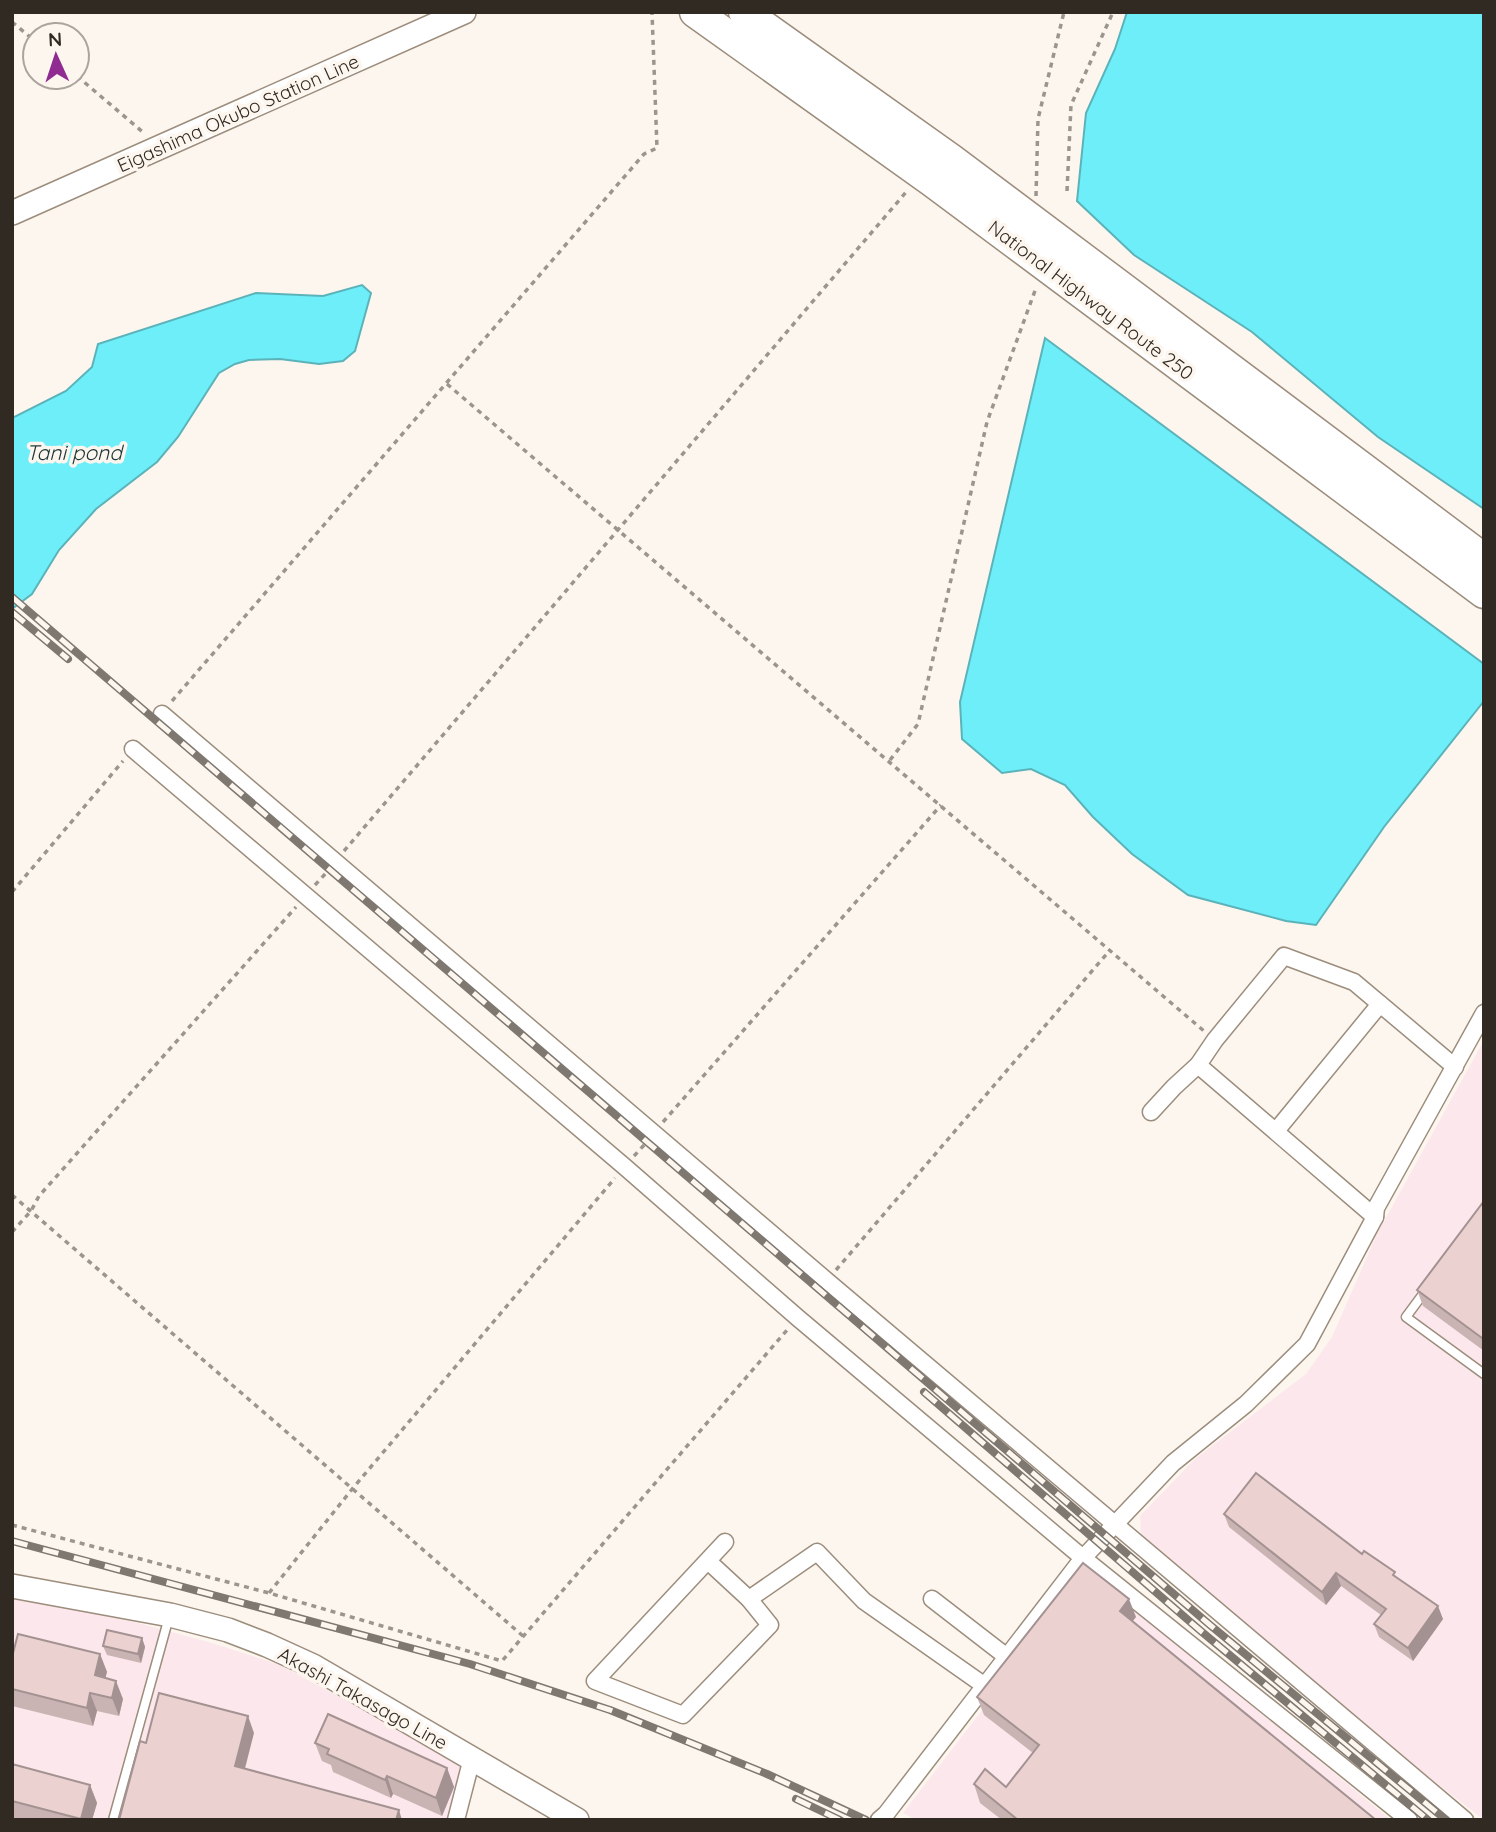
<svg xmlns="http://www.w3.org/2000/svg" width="1496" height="1832" font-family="Quicksand,sans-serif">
  <rect width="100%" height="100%" fill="#fdf6ef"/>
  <!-- industrial -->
  <g fill="#fce7ec">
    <path d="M1484,1040V1820L1408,1761L1141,1535L1140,1516L1195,1459L1306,1374L1332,1337L1377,1234Z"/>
    <path d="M1089,1571L1391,1820H916L903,1813Z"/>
    <path d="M12,1598L127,1620L212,1643L280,1665L462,1763L447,1820H12Z"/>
  </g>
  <!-- water -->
  <g fill="#6deef9" stroke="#5bb3b9" stroke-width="2">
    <path d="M1127,12H1484V509L1378,437L1252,332L1134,255L1077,201L1086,113L1115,49Z"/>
    <path d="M362,285L371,293L355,351L343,361L319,364L280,359L249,360L235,364L219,373L178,437L157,462L96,509L59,550L32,594L12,609V418L66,391L92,367L98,344L256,293L323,296Z"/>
    <path d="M1045,338L1484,664V701L1384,827L1316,925L1286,921L1188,895L1132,854L1093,817L1065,785L1031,769L1002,773L962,739L960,702Z"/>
  </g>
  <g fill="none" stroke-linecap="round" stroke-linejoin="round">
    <!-- lane casing -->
    <g stroke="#9c8d7c" stroke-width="11">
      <g id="lane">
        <path d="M1426,1290L1406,1317L1484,1374"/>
        <path d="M113,1820L169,1617"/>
      </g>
    </g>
    <!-- street casing -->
    <g stroke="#9c8d7c" stroke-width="19">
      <g id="street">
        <path d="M162,714L827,1281L1465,1820"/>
        <path d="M133,749L625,1167L798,1318L1083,1558L1409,1820"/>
        <path d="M1151,1112L1174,1087L1198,1065"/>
        <path d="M1276,1131L1380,1004"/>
        <path d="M1375,1217L1198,1065L1215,1040L1284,956L1354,982L1455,1067"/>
        <path d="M709,1562L749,1599L770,1625L683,1715L595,1681L725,1542"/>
        <path d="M749,1599L817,1552L864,1601L985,1686"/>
        <path d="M932,1599L1007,1657"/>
        <path d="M456,1820L472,1758"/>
        <path d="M879,1820L886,1814L1083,1558L1173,1463L1246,1404L1307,1344L1375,1217L1376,1208L1484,1013"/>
      </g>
    </g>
    <!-- secondary casing -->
    <g stroke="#9c8d7c" stroke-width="26">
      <g id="secondary">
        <path d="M12,213L464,12"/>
        <path d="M12,1586L170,1615L228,1630L267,1645L313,1666L577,1820"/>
      </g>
    </g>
    <!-- highway casing -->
    <g stroke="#9c8d7c" stroke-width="33">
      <g id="highway">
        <path d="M695,12L933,182L1484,593"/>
        <path d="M744,12L952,160L1484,559"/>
      </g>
    </g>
    <!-- path -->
    <g stroke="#9b958e" stroke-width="3.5" stroke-dasharray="5 5" stroke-linecap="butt">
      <path d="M12,22L35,41"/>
      <path d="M77,76L145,134"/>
      <path d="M1067,191L1071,105L1113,12"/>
      <path d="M1036,196L1038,119L1064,12"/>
      <path d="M447,384L1204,1031"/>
      <path d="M172,701L644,154L657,148L652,12"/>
      <path d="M890,760L918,724L987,422L1036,288"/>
      <path d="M344,851L907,191"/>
      <path d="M315,885L326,873"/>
      <path d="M12,892L123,761"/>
      <path d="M663,1122L941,805"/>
      <path d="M634,1156L645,1144"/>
      <path d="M12,1195L523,1636"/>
      <path d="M12,1232L31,1211L39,1196L296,907"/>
      <path d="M836,1270L1110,950"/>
      <path d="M12,1525L269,1593L502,1661L787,1330"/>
      <path d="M269,1593L353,1488L615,1178"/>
    </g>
    <!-- lane -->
    <use href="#lane" stroke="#fff" stroke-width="8"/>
    <!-- street -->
    <use href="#street" stroke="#fff" stroke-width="16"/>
    <!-- secondary -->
    <use href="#secondary" stroke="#fff" stroke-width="23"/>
    <!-- highway -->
    <use href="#highway" stroke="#fff" stroke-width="30"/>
    <!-- rail casing -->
    <g stroke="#7e7871" stroke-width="8">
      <g id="rail">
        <path d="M12,597L1210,1625L1446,1820"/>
        <path d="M12,612L68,659"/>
        <path d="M924,1392L1202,1632L1428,1820"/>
        <path d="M12,1541L470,1664L610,1710L767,1774L866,1820"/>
        <path d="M796,1799L840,1820"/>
      </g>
    </g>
    <!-- rail -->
    <use href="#rail" stroke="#fdf6ef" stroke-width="5" stroke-dasharray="16" stroke-linecap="butt"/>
  </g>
  <!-- wall -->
  <g fill="#cab4b3">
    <path d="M1484,1201V1351L1423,1306L1417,1290Z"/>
    <path d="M1224,1514L1362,1554L1398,1578L1443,1619L1413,1661L1379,1637L1374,1624L1381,1615L1341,1586L1326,1605L1229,1527Z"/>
    <path d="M1136,1617L1132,1622L1376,1820H1002L980,1803L974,1784L1006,1787L1033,1753L984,1715L977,1697Z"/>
    <path d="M142,1638L145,1647L141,1663L107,1655L103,1646Z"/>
    <path d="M100,1654L107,1672L105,1678L123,1699L119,1716L97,1711L93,1726L12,1706V1657Z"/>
    <path d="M315,1743L447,1768L454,1787L442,1816L393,1794L391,1798L333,1772L331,1765L322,1761Z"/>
    <path d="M12,1764L90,1785L97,1803L92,1820H21L12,1817Z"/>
  </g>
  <!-- shaded-wall -->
  <g fill="#a49292">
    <path d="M1336,1573L1341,1586L1326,1605L1322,1592Z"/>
    <path d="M1129,1599L1136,1617L1126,1629L1120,1611Z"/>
    <path d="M1438,1606L1443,1619L1413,1661L1408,1648Z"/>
    <path d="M142,1638L145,1647L141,1663L138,1654Z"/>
    <path d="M100,1654L107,1672L101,1694L95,1675Z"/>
    <path d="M116,1681L123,1699L119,1716L112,1698Z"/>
    <path d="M90,1693L97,1711L93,1726L87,1708Z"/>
    <path d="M248,1716L254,1733L241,1784L235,1766Z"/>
    <path d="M447,1768L454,1787L442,1816L436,1798Z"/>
    <path d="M387,1776L393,1794L391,1798L385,1780Z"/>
    <path d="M90,1785L97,1803L92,1820H81Z"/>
    <path d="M399,1810L402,1820H396Z"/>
  </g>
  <!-- building -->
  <g fill="#ebd1d0" stroke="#a49292" stroke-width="2">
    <path d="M1484,1201V1336L1482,1338L1417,1290Z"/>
    <path d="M1256,1473L1362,1554L1364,1551L1395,1572L1393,1575L1438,1606L1408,1648L1374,1624L1386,1609L1336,1573L1322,1592L1224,1514Z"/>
    <path d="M1083,1563L1129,1599L1120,1611L1376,1820H1018L974,1784L985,1769L1006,1787L1039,1745L977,1697Z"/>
    <path d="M107,1630L142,1638L138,1654L103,1646Z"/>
    <path d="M18,1634L100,1654L95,1675L116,1681L112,1698L90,1693L87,1708L12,1689V1657Z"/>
    <path d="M159,1693L248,1716L235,1766L399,1810L396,1820H119L140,1741L146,1743Z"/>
    <path d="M328,1714L447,1768L436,1798L387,1776L385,1780L327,1754L329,1749L315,1743Z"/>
    <path d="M12,1764L90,1785L81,1819L12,1801Z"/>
  </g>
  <g text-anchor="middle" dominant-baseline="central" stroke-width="7" stroke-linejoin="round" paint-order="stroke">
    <!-- street labels -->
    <g font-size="19" fill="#302a23" stroke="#fdf6ef">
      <text transform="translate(238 113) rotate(-24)">Eigashima Okubo Station Line</text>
      <text transform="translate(1091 300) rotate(37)">National Highway Route 250</text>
      <text transform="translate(363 1698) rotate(29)">Akashi Takasago Line</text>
    </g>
    <!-- water labels -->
    <g font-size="21" font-style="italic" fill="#1e3537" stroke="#fdf6ef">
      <text x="74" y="452">Tani pond</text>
    </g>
  </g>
  <!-- border -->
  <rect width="1496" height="1832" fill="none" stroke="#302a23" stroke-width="28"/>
  <!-- north arrow -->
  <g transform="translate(56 56) rotate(357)"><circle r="33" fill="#fdf6ef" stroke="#aba49d" stroke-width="2"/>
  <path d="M0-5L12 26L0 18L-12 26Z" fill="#902b91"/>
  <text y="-10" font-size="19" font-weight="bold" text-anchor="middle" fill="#302a23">N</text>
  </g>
</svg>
